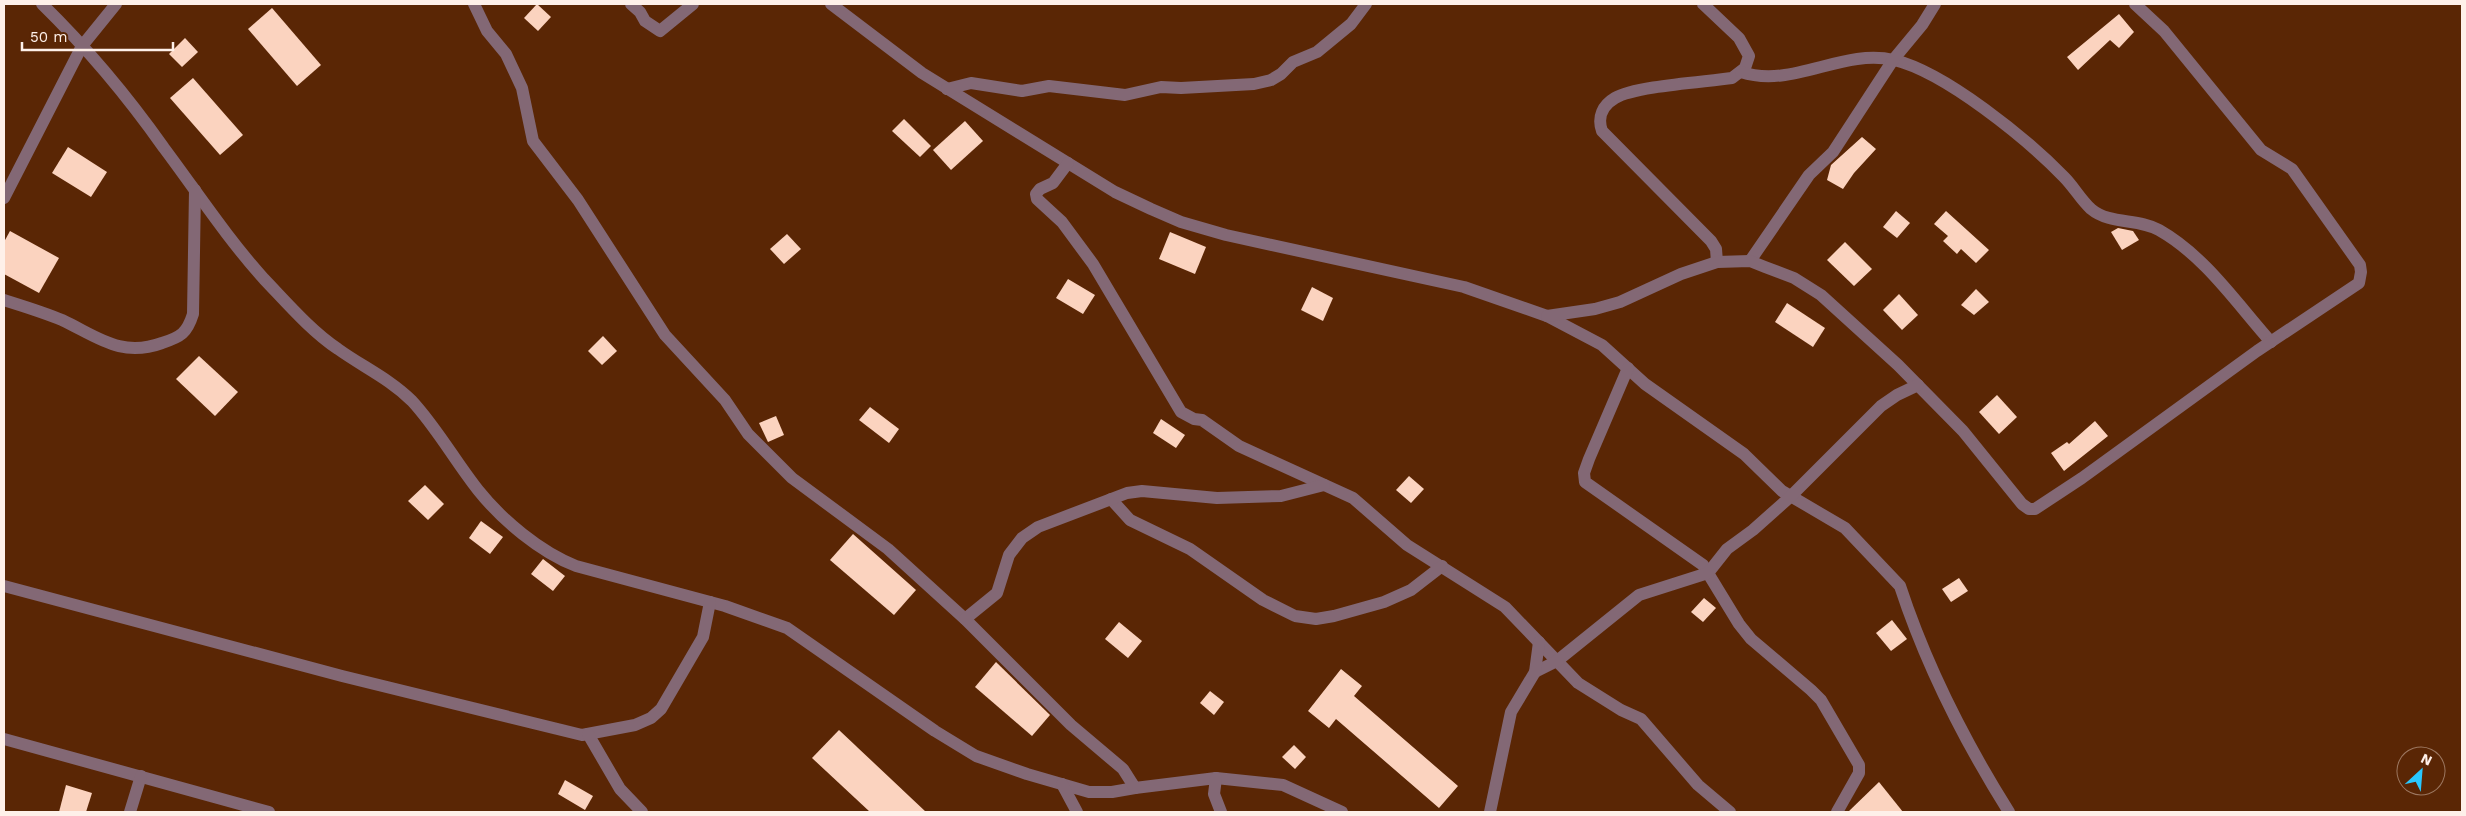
<svg xmlns="http://www.w3.org/2000/svg" width="2466" height="816" font-family="'Work Sans',sans-serif">
  <rect width="100%" height="100%" fill="#5a2605"/>
  <!-- building -->
  <g fill="#fbd3bf">
    <path d="M537,4L551,17L538,31L524,18Z"/>
    <path d="M272,8L321,65L297,86L248,29Z"/>
    <path d="M2119,14L2134,32L2119,48L2110,40L2078,70L2067,57Z"/>
    <path d="M185,38L198,52L182,67L169,54Z"/>
    <path d="M193,78L243,135L220,155L170,98Z"/>
    <path d="M904,119L931,146L920,157L892,131Z"/>
    <path d="M965,121L983,141L951,170L933,150Z"/>
    <path d="M1862,137L1876,149L1854,173L1843,189L1827,180L1831,165Z"/>
    <path d="M68,147L107,172L91,197L52,173Z"/>
    <path d="M1896,211L1910,223L1897,238L1883,227Z"/>
    <path d="M1946,211L1989,250L1976,263L1961,249L1957,254L1943,241L1948,236L1934,224Z"/>
    <path d="M2118,228L2133,231L2139,240L2122,250L2111,232Z"/>
    <path d="M10,231L59,258L39,293L4,274V242Z"/>
    <path d="M1170,232L1206,247L1195,274L1159,259Z"/>
    <path d="M787,234L801,249L784,264L770,249Z"/>
    <path d="M1845,242L1872,269L1854,286L1827,260Z"/>
    <path d="M1068,279L1095,295L1083,314L1056,298Z"/>
    <path d="M1312,287L1333,298L1323,321L1301,310Z"/>
    <path d="M1976,289L1989,302L1974,315L1961,305Z"/>
    <path d="M1899,294L1918,315L1902,330L1883,310Z"/>
    <path d="M1787,303L1825,328L1813,347L1775,322Z"/>
    <path d="M603,336L617,351L602,365L588,351Z"/>
    <path d="M199,356L238,392L215,416L176,379Z"/>
    <path d="M1997,395L2017,417L1999,434L1979,412Z"/>
    <path d="M870,407L899,429L889,443L859,420Z"/>
    <path d="M776,416L784,435L768,442L759,423Z"/>
    <path d="M1161,419L1185,435L1176,448L1153,433Z"/>
    <path d="M2095,421L2108,436L2064,471L2051,453L2067,442L2069,444Z"/>
    <path d="M1409,476L1424,489L1411,503L1396,490Z"/>
    <path d="M425,485L444,504L428,520L408,501Z"/>
    <path d="M481,521L503,537L490,554L469,538Z"/>
    <path d="M853,534L916,590L894,615L830,560Z"/>
    <path d="M543,559L565,576L553,591L531,574Z"/>
    <path d="M1959,578L1968,591L1951,602L1942,589Z"/>
    <path d="M1704,598L1716,608L1703,622L1691,612Z"/>
    <path d="M1892,620L1907,639L1891,651L1876,633Z"/>
    <path d="M1119,622L1142,641L1128,658L1105,639Z"/>
    <path d="M996,662L1050,715L1032,736L975,687Z"/>
    <path d="M1341,669L1362,686L1354,696L1458,786L1439,808L1336,719L1329,728L1308,711Z"/>
    <path d="M1210,691L1224,702L1214,715L1200,703Z"/>
    <path d="M839,730L926,812H870L812,758Z"/>
    <path d="M1294,745L1306,757L1295,769L1282,757Z"/>
    <path d="M565,780L593,796L585,810L558,794Z"/>
    <path d="M1879,782L1903,812H1848Z"/>
    <path d="M66,785L92,793L86,812H59Z"/>
  </g>
  <g fill="none" stroke-linecap="round" stroke-linejoin="round">
    <!-- street -->
    <g stroke="#836875" stroke-width="12">
      <path d="M42,4C87,48 128,97 164,148C197,192 227,238 264,279C287,303 311,331 338,349C363,367 390,379 412,401C437,428 455,461 478,490C502,520 540,552 576,566L725,606L787,628L935,731L976,756L1027,774L1089,792H1112L1135,788"/>
      <path d="M474,4L487,31L506,54L522,88L533,141L578,200L665,335L725,400L748,434L792,478L888,549L965,619L1071,725L1123,769L1135,788L1216,778L1283,785L1342,812"/>
      <path d="M631,4L640,12L645,21L660,31L693,4"/>
      <path d="M831,4L922,73L1115,192L1151,209L1181,222L1226,235L1464,287L1547,316L1602,345L1645,384L1744,454L1782,491L1845,528L1900,586C1926,665 1965,742 2009,812"/>
      <path d="M1703,4L1739,38L1749,56L1745,68L1732,78C1705,82 1635,86 1615,98C1603,105 1597,117 1602,131L1711,241L1716,249L1717,262"/>
      <path d="M1741,72C1793,89 1842,48 1894,60C1945,72 2027,139 2064,177C2074,187 2081,200 2091,209C2110,225 2138,218 2159,230C2205,256 2237,304 2271,342"/>
      <path d="M947,89L971,83L1022,91L1049,86L1125,95L1161,87L1181,88L1254,84L1271,80L1281,74L1293,62L1317,52L1351,24L1366,4"/>
      <path d="M1068,163L1053,183L1040,189L1036,194L1037,199L1062,222L1093,264L1181,412L1194,419L1202,420L1239,446L1353,498L1407,545L1505,607L1578,683L1621,710L1641,719L1698,785L1730,812"/>
      <path d="M4,198L82,46L116,4"/>
      <path d="M1750,261L1809,175L1833,152L1893,60L1922,25L1935,4"/>
      <path d="M4,300C23,306 43,312 62,320C98,337 121,358 162,343C181,337 187,333 193,314L195,190"/>
      <path d="M1547,316L1595,309L1620,302L1681,274L1717,262L1750,261L1765,267L1794,278L1821,295L1898,365L1963,431L2022,504L2029,509H2035L2082,478L2257,351L2359,283L2361,272L2360,265L2292,169L2261,150L2164,31L2135,4"/>
      <path d="M1628,368L1589,459L1584,473L1585,482L1703,565L1739,624L1751,639L1811,690L1821,700L1859,765V773L1837,812"/>
      <path d="M1111,499L1130,520L1190,549L1263,600L1295,616L1316,619L1334,616L1384,602L1411,590L1442,566"/>
      <path d="M4,586L342,676L582,735L635,725L651,718L661,709L703,637L710,602"/>
      <path d="M965,619L997,593L1009,555L1022,538L1038,527L1127,493L1142,491L1217,498L1281,496L1324,485"/>
      <path d="M1535,672L1557,661L1639,595L1708,573L1727,549L1753,530L1790,497L1881,406L1897,395L1918,385"/>
      <path d="M588,734L620,789L642,812"/>
      <path d="M4,739L269,812"/>
      <path d="M1216,778L1214,794L1221,812"/>
      <path d="M1062,784L1077,812"/>
      <path d="M130,812L141,776"/>
      <path d="M1490,812L1511,712L1535,672L1539,642"/>
    </g>
  </g>
  <!-- border -->
  <rect width="2466" height="816" fill="none" stroke="#fef0e9" stroke-width="10"/>
  <!-- north arrow -->
  <g transform="translate(2421 771) rotate(26)"><circle r="24" fill="#5a2605" stroke="#9c7760"/>
  <path d="M0-4L9 19L0 12L-9 19Z" fill="#29c8ff"/>
  <text y="-8" font-size="14" font-weight="bold" text-anchor="middle" fill="#fef0e9">N</text>
  </g>
  <!-- scale -->
  <path d="M22 42v8h151v-8" fill="none" stroke="#fef0e9" stroke-width="2.5"/>
  <text x="30" y="42" font-size="15" fill="#fef0e9" stroke="#5a2605" stroke-width="4" paint-order="stroke">50 m</text>
</svg>
